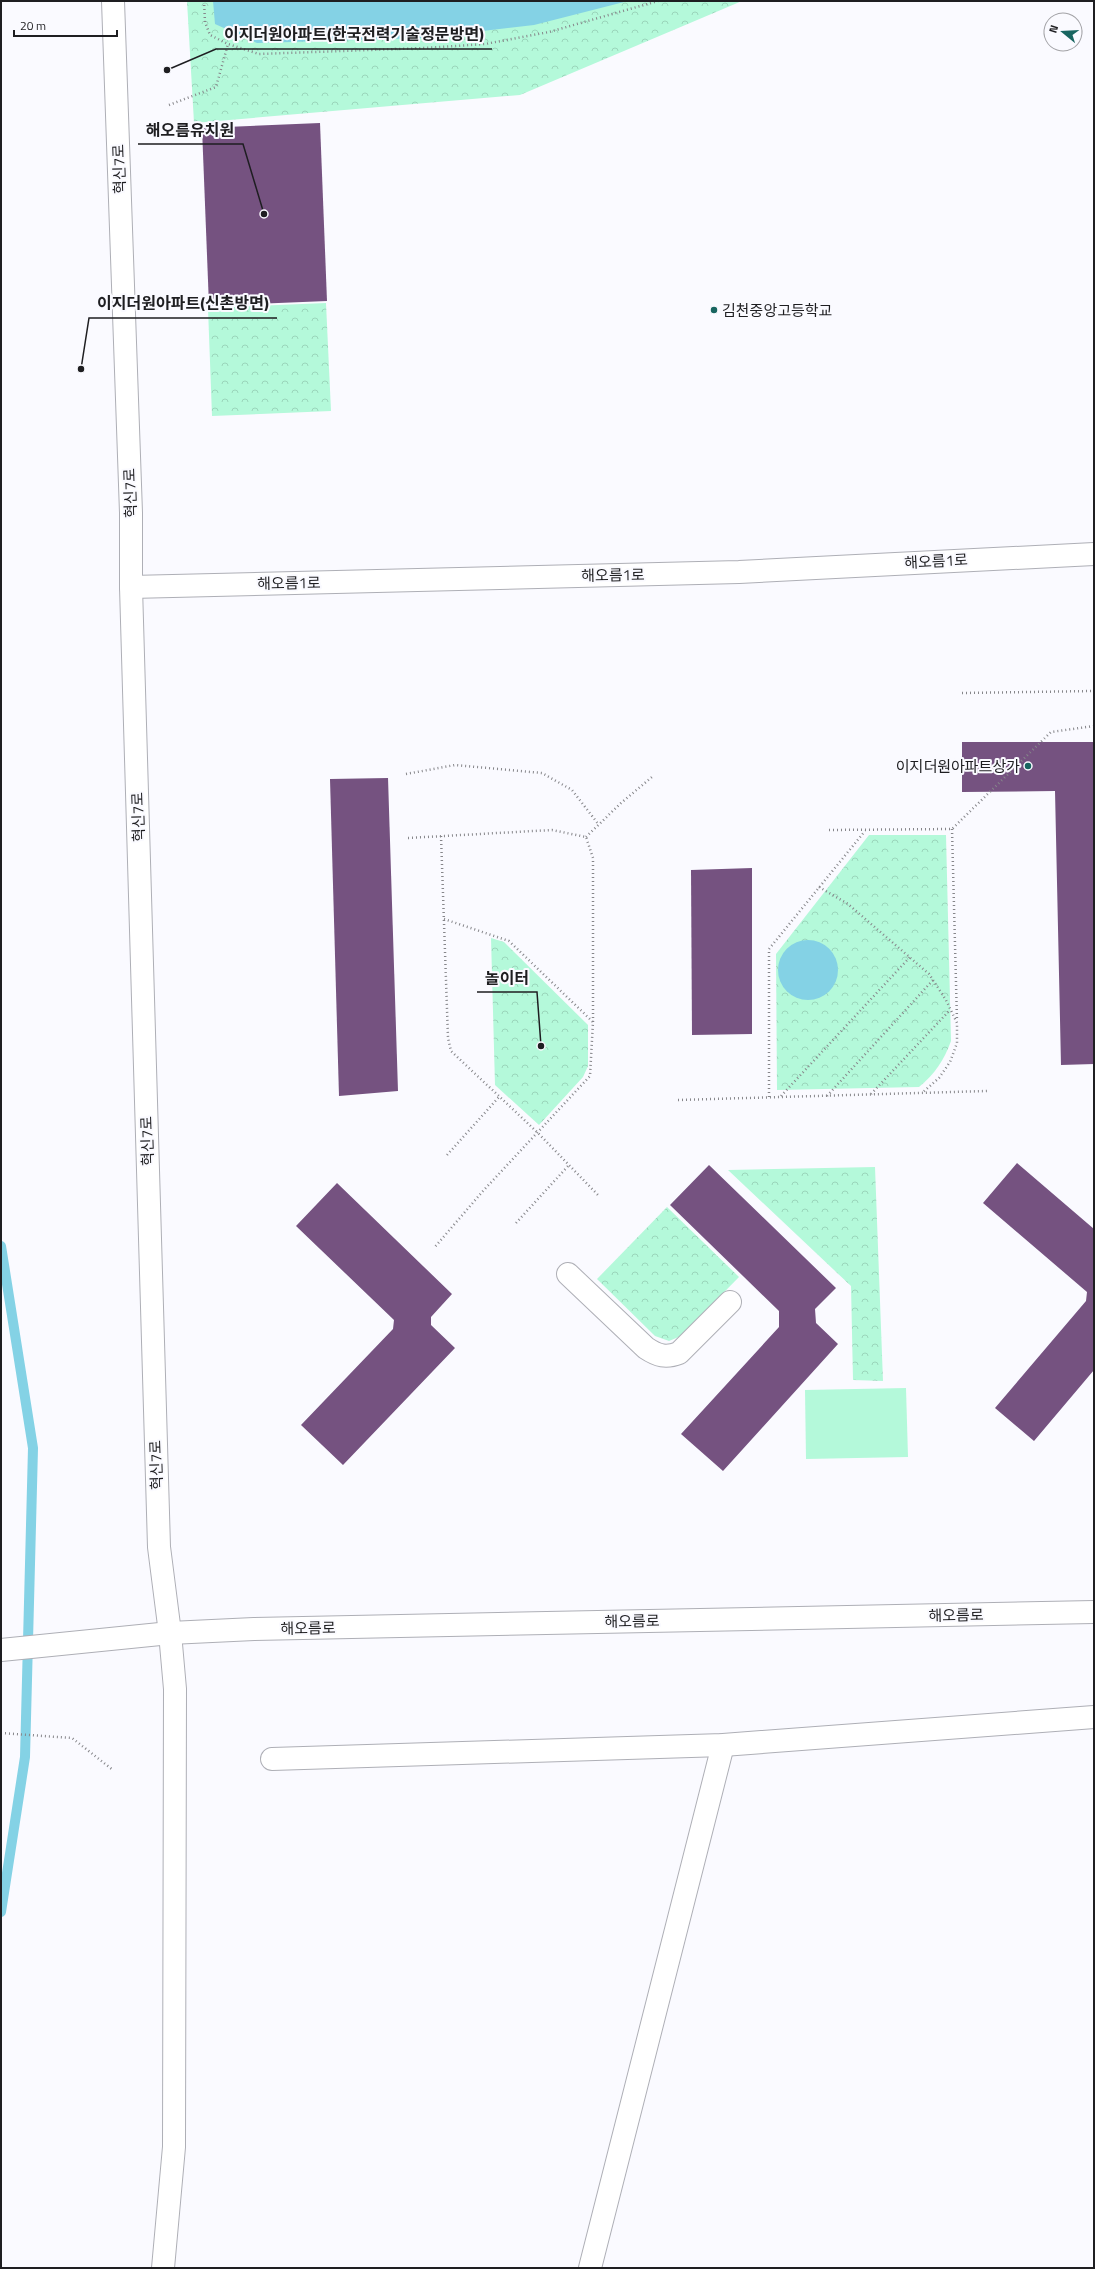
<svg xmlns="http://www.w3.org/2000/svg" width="1095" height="2269" font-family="'Titillium Web','Noto Sans KR',sans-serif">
  <defs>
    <pattern id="park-crowns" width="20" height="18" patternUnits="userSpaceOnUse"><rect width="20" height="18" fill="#b4f9da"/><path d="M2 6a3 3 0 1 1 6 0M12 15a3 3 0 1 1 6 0" fill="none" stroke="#9ad5bb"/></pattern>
  </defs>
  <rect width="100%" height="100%" fill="#fafaff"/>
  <!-- park -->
  <g fill="url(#park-crowns)">
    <path d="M187,1H742L520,95L194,123Z"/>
    <path d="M326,303L331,411L212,416L208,308Z"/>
    <path d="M869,835H946L951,1041C944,1060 935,1074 919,1087L777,1090L776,954Z"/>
    <path d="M491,938L504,942L588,1025V1066L583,1077L539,1125L495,1085Z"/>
    <path d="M875,1167L883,1381L853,1380L851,1286L728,1170Z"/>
    <path d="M667,1207L739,1277L681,1336L669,1341L655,1336L597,1279Z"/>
  </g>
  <!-- pitch -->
  <path fill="#b4f9da" d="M906,1388L908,1457L806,1459L805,1390Z"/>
  <!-- water -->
  <g fill="#84d2e5">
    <path d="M213,1H628L534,25L423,38L257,43L215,24Z"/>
    <circle cx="808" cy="970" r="30"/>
  </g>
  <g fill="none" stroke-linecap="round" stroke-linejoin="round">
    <!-- stream -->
    <path stroke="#84d2e5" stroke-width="10" d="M1,1246L33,1448L25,1757L1,1912"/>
  </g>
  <!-- building -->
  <g fill="#755280">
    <path d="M320,123L327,301L209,306L202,128Z"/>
    <path d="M962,742H1094V1064L1061,1065L1055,791L962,792Z"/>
    <path d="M388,778L398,1091L339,1096L330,779Z"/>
    <path d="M752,868V1034L692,1035L691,870Z"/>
    <path d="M1017,1163L1094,1229V1370L1034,1441L995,1408L1086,1301L1087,1292L983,1203Z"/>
    <path d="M709,1165L836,1288L815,1309L816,1323L838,1344L723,1471L681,1434L779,1327V1311L670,1205Z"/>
    <path d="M337,1183L452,1294L431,1317V1325L455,1348L343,1465L301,1425L393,1329L394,1320L296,1226Z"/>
  </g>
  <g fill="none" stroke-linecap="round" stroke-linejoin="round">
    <!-- minor casing -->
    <g stroke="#aeafb6" stroke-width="24">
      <g id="minor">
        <path d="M131,587L739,572L1094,554"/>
        <path d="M568,1274L646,1348C658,1356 666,1358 679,1353L730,1302"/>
        <path d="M1,1650L170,1633"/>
        <path d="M272,1759L723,1745L1094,1717"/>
        <path d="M590,2268L723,1745"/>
      </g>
    </g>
    <!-- tertiary casing -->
    <g stroke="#aeafb6" stroke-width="24">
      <g id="tertiary">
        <path d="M113,1L131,513V587L159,1547L170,1633L175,1689L174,2147L163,2268"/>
        <path d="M170,1633L254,1629L1094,1612"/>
      </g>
    </g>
    <!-- path -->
    <g stroke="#86868a" stroke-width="2.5" stroke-dasharray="1 3" stroke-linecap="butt">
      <path d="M204,1L205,22L210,35L228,44L259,54L425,48L485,44L549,32L658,1"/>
      <path d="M169,105L216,87L228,44"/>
      <path d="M962,693L1094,691"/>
      <path d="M406,774L455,765L542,773L572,790L599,825"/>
      <path d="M952,829L957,1021"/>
      <path d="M829,830L952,829L1051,732L1094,726"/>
      <path d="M441,836L448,1038L451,1051L538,1133L598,1195"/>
      <path d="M586,837L621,803L652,777"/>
      <path d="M408,838L552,830L586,837L593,858V1022L590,1076L483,1191L434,1248"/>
      <path d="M819,887L848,904L929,974L946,1000L957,1023V1043L950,1062L939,1078L922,1093"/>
      <path d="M444,919L509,941L593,1022"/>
      <path d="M871,1094L950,1010"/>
      <path d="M781,1096L910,957"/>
      <path d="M827,1096L933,980"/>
      <path d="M769,1097V949L865,831"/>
      <path d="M678,1100L987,1091"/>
      <path d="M447,1155L499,1097"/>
      <path d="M516,1223L569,1165"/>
      <path d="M1,1733L72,1738L113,1770"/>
    </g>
    <!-- minor -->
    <use href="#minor" stroke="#fff" stroke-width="22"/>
    <!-- tertiary -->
    <use href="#tertiary" stroke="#fff" stroke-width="22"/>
  </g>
  <!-- markers -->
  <g fill="#186560" stroke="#fafaff" stroke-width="1.5">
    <circle cx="714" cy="310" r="4"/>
    <circle cx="1028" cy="766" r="4"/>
  </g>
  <g text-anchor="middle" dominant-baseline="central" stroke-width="4" stroke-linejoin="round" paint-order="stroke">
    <!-- street labels -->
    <g font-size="15" fill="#1e1e21" stroke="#fafaff">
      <text transform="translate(119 169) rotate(-92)">혁신7로</text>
      <text transform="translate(130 493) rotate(-92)">혁신7로</text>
      <text transform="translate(936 561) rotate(-3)">해오름1로</text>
      <text transform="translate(613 575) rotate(-1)">해오름1로</text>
      <text transform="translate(289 583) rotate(-1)">해오름1로</text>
      <text transform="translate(138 817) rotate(-92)">혁신7로</text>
      <text transform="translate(147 1141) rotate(-92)">혁신7로</text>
      <text transform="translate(156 1465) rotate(-92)">혁신7로</text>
      <text transform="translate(956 1615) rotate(-1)">해오름로</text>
      <text transform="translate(632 1621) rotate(-1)">해오름로</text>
      <text transform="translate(308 1628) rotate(-1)">해오름로</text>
    </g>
    <!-- poi labels -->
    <g font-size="15" fill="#1e1e21" stroke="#fafaff" text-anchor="start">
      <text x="722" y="310">김천중앙고등학교</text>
      <text x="1020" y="766" text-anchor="end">이지더원아파트상가</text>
    </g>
  </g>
  <!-- callouts -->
  <path fill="none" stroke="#1e1e21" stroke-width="1.5" d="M167 70L216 49H492M264 214L243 144H138M81 369L89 318H277M541 1046L537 992H477"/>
  <g fill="#1e1e21" stroke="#fafaff" stroke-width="1.5">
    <circle cx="167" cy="70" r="4"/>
    <circle cx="264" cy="214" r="4"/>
    <circle cx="81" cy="369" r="4"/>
    <circle cx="541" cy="1046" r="4"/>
  </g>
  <g font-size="16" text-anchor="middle" font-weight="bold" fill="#1e1e21" stroke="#fafaff" stroke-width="4" stroke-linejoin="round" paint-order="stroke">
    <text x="354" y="40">이지더원아파트(한국전력기술정문방면)</text>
    <text x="190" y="136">해오름유치원</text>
    <text x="183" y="309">이지더원아파트(신촌방면)</text>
    <text x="507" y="984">놀이터</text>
  </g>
  <!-- border -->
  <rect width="1095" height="2269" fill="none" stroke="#1e1e21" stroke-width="4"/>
  <!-- north arrow -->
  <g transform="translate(1063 32) rotate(288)"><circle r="19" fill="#fafaff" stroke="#a2a2a6"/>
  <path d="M0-3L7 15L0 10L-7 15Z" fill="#186560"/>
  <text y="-6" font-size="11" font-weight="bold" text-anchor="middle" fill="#1e1e21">N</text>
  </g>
  <!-- scale -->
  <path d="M14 30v6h103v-6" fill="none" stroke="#1e1e21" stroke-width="2"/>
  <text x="20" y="30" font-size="12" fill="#1e1e21" stroke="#fafaff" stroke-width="3" paint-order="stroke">20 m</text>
</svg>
